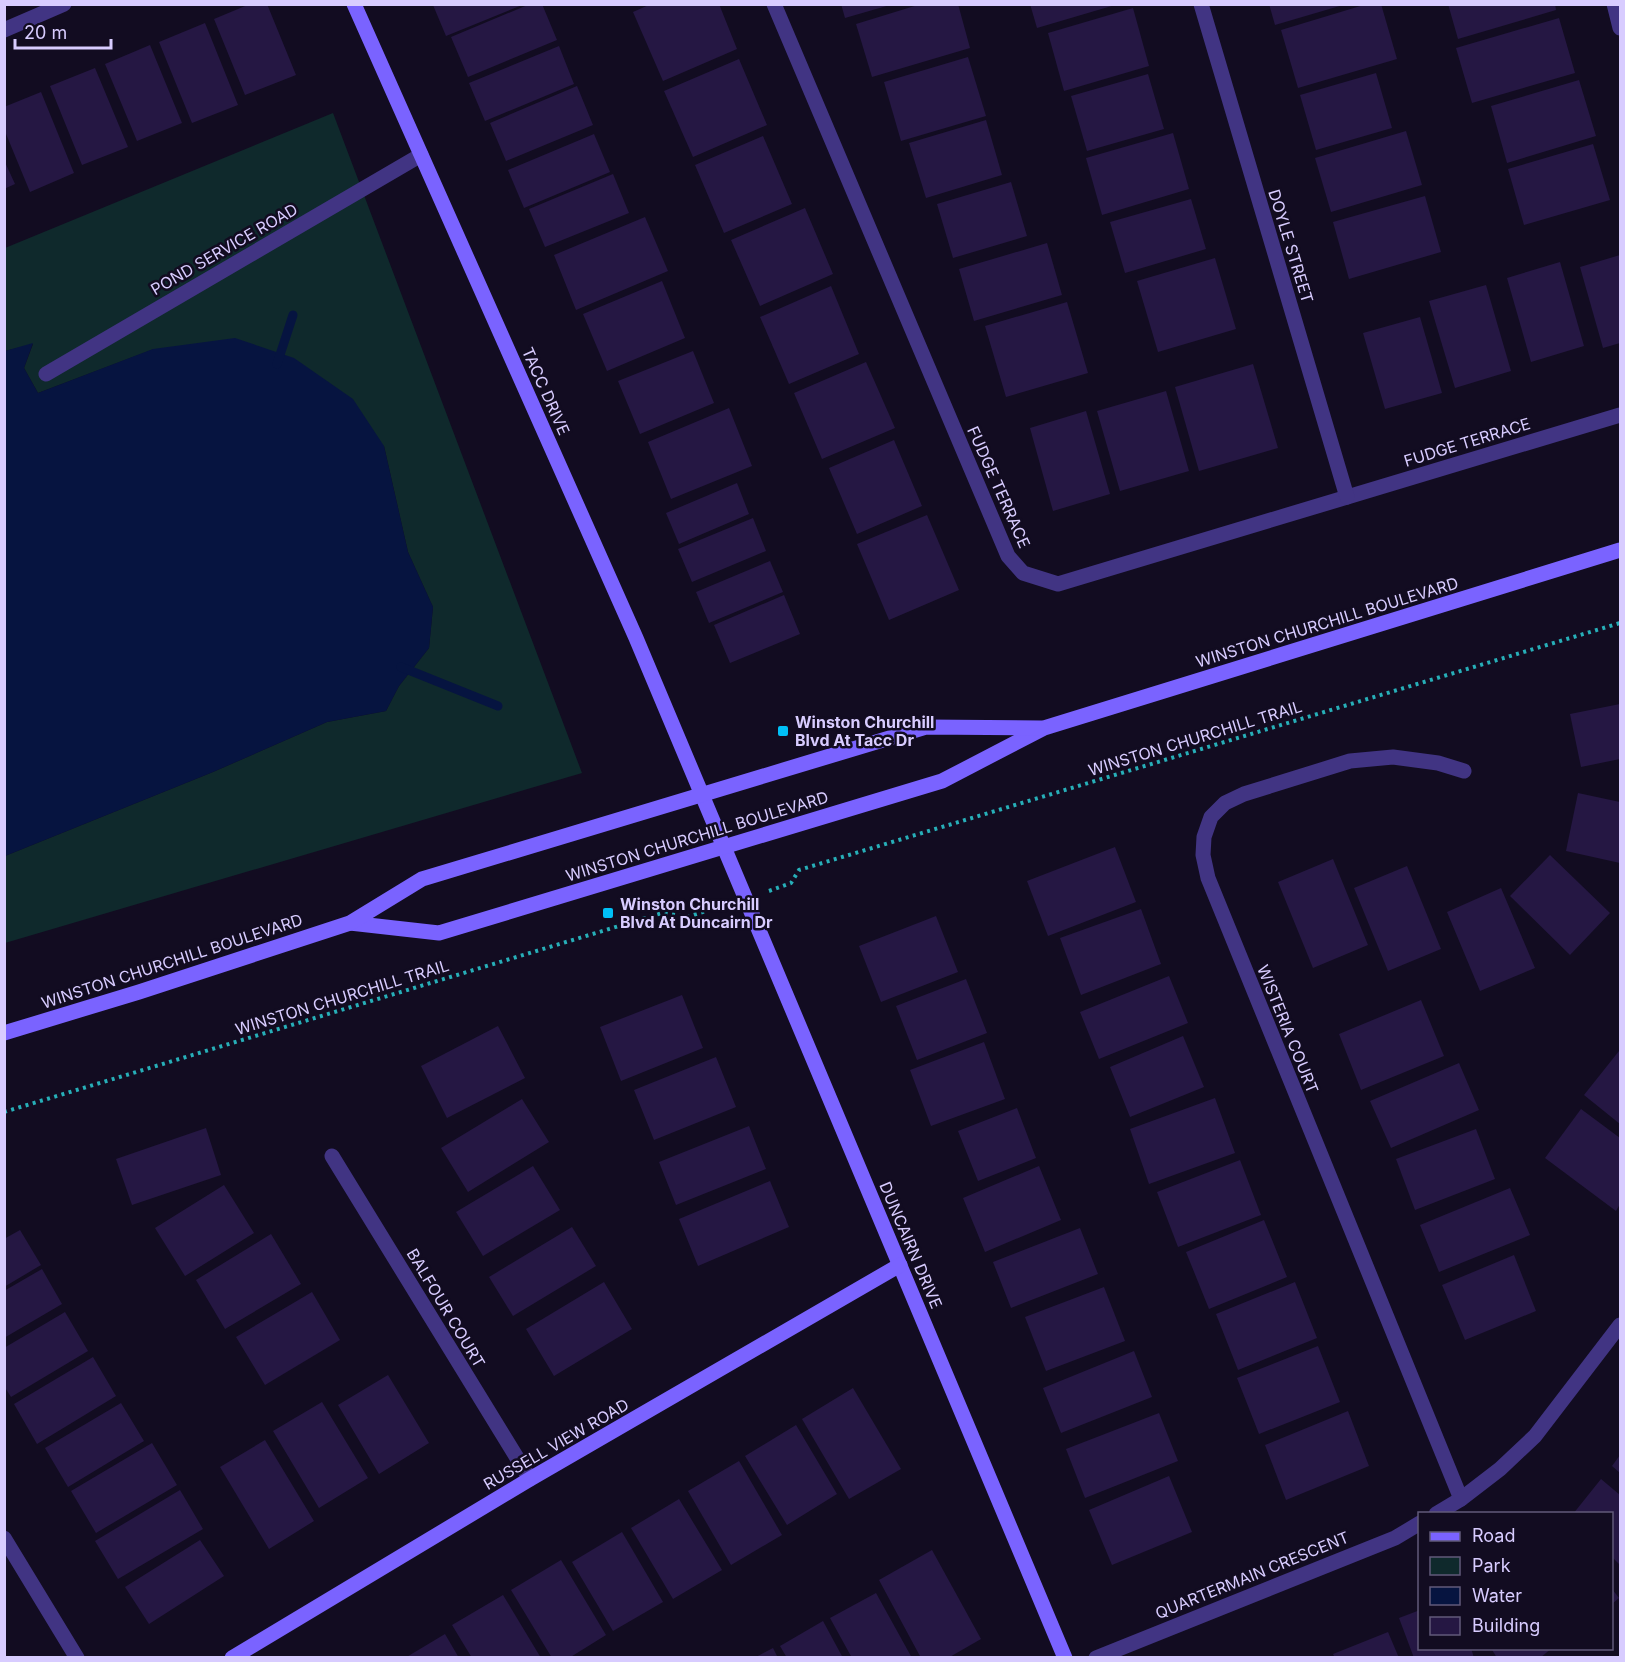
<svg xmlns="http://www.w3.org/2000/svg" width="1625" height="1662" font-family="Inter,sans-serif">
  <rect width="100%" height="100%" fill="#120c21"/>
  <!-- green -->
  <path fill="#0f292c" d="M333,113L582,773L5,943V856L213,772L327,722L386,711L399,686L429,648L433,607L408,552L384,446L154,349L38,393L24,368L33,344L5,351V248Z"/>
  <!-- water -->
  <path fill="#061440" d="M235,338L294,358L353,399L384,446L408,552L433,607L429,648L399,686L386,711L327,722L213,772L5,856V351L33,343L24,368L38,393L153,349Z"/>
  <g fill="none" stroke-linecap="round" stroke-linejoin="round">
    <!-- stream -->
    <g stroke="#061440" stroke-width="9">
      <path d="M277,364L293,315"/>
      <path d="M401,667L498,706"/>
    </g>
  </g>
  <!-- building -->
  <g fill="#251743">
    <path d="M250,4H267L296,75L245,95L214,19Z"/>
    <path d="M530,4H542L557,40L468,77L451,37Z"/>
    <path d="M651,4H719L737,49L663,81L633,12Z"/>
    <path d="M841,4H890V5L845,18Z"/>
    <path d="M921,4H958L970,48L872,77L856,24Z"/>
    <path d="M1030,4H1115V5L1037,28Z"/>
    <path d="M1269,4H1343V5L1275,25Z"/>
    <path d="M1367,4H1381L1397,59L1298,88L1281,30Z"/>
    <path d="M1448,4H1555L1556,10L1458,39Z"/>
    <path d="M433,5H522L446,36Z"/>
    <path d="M1133,8L1149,66L1064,91L1048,33Z"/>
    <path d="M1559,18L1575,73L1472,103L1456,48Z"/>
    <path d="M205,23L238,105L192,123L159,42Z"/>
    <path d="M150,45L182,123L137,141L105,64Z"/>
    <path d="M559,46L574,84L485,121L469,83Z"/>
    <path d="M968,57L986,116L901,141L884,82Z"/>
    <path d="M739,59L767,125L693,157L664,91Z"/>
    <path d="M95,68L128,147L82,165L50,86Z"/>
    <path d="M1376,73L1392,128L1316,150L1300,95Z"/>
    <path d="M1148,74L1164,129L1087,151L1071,96Z"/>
    <path d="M1579,80L1596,136L1507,163L1491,106Z"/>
    <path d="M577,86L593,125L506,161L490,123Z"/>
    <path d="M41,92L74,173L30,192L4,129V107Z"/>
    <path d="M986,120L1002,175L926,198L909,143Z"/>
    <path d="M1406,131L1422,185L1331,212L1315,158Z"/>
    <path d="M1173,133L1189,189L1102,215L1086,158Z"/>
    <path d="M594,134L610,172L524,208L508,170Z"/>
    <path d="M763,136L792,204L724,233L695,165Z"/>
    <path d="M1593,144L1610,200L1524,225L1508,169Z"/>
    <path d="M4,160L15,184L4,189Z"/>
    <path d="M613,174L629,213L545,247L529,209Z"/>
    <path d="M1011,182L1027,236L953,258L937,204Z"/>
    <path d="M1425,196L1441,252L1349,279L1333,222Z"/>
    <path d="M1191,199L1206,249L1125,273L1110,222Z"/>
    <path d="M805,208L833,274L760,306L731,240Z"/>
    <path d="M645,217L668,271L576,310L554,255Z"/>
    <path d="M1047,243L1062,295L974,321L959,269Z"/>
    <path d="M1620,255V343L1603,348L1580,267Z"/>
    <path d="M1215,258L1236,329L1158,352L1137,281Z"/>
    <path d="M1560,262L1584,346L1531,362L1507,278Z"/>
    <path d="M662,281L685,338L607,371L583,314Z"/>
    <path d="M1486,285L1511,371L1455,388L1429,301Z"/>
    <path d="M831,286L859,354L789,384L760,317Z"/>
    <path d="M1067,302L1088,373L1006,397L985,326Z"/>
    <path d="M1420,317L1442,393L1385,409L1363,333Z"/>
    <path d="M693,351L714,403L640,434L618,381Z"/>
    <path d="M866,362L895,428L822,459L794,393Z"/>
    <path d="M1253,364L1278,448L1199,471L1175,387Z"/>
    <path d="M1166,391L1189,471L1120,491L1097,411Z"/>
    <path d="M729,408L752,466L671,499L648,442Z"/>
    <path d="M1086,411L1110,494L1053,511L1030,428Z"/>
    <path d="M894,440L922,506L857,534L829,468Z"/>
    <path d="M737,483L749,514L679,544L666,513Z"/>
    <path d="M927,515L959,590L889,620L857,544Z"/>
    <path d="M753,518L766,551L692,582L678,549Z"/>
    <path d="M770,561L783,592L709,623L696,592Z"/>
    <path d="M784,595L800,634L730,663L714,625Z"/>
    <path d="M1620,704V759L1581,767L1570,714Z"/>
    <path d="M1578,793L1620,802V863L1566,851Z"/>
    <path d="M1115,847L1136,902L1048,936L1027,881Z"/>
    <path d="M1550,855L1610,913L1570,955L1510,896Z"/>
    <path d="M1333,859L1368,945L1313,968L1278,882Z"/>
    <path d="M1407,866L1441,949L1388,971L1354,888Z"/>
    <path d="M1501,888L1535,968L1480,991L1447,912Z"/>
    <path d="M1141,909L1161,964L1081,995L1060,938Z"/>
    <path d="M936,916L958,972L881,1002L859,946Z"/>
    <path d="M1169,976L1188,1023L1099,1059L1080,1012Z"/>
    <path d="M966,979L987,1033L917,1060L896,1006Z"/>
    <path d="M682,995L703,1048L621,1081L600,1027Z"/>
    <path d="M1421,1000L1444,1056L1361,1090L1339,1034Z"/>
    <path d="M498,1026L525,1078L447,1118L421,1066Z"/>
    <path d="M1183,1036L1204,1087L1130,1117L1110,1067Z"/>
    <path d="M984,1042L1005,1099L931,1126L910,1070Z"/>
    <path d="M1619,1051L1620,1053V1124L1584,1095Z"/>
    <path d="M716,1057L736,1107L654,1140L634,1090Z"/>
    <path d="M1459,1063L1479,1110L1391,1148L1370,1101Z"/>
    <path d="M1215,1098L1235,1153L1149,1184L1130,1129Z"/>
    <path d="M522,1099L549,1142L468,1192L441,1148Z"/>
    <path d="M1017,1108L1036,1158L978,1181L958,1131Z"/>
    <path d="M1581,1109L1620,1138V1204L1616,1211L1545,1158Z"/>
    <path d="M749,1126L766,1169L676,1205L659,1162Z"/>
    <path d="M206,1128L221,1175L132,1205L116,1159Z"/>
    <path d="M1476,1129L1495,1179L1415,1210L1396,1159Z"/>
    <path d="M1240,1160L1261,1215L1178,1247L1157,1192Z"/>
    <path d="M533,1166L560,1210L483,1256L456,1212Z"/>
    <path d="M1039,1166L1061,1220L985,1252L963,1198Z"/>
    <path d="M770,1181L789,1227L698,1266L679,1219Z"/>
    <path d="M224,1185L254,1233L185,1276L155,1228Z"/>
    <path d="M1510,1188L1530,1235L1439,1272L1420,1225Z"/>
    <path d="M1264,1220L1287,1277L1209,1309L1186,1252Z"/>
    <path d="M572,1227L596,1266L513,1316L489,1277Z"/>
    <path d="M1080,1228L1098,1274L1011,1308L993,1262Z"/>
    <path d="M20,1230L41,1265L4,1287V1239Z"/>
    <path d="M271,1234L301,1284L225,1329L196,1280Z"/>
    <path d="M1514,1255L1536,1311L1465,1340L1442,1285Z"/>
    <path d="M42,1269L62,1304L4,1338V1291Z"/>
    <path d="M604,1282L632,1329L554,1376L526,1329Z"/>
    <path d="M1295,1282L1317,1338L1238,1370L1216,1314Z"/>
    <path d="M1104,1287L1125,1341L1046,1371L1025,1317Z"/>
    <path d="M312,1292L340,1340L265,1385L236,1337Z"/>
    <path d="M65,1312L88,1351L11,1397L4,1386V1348Z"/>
    <path d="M1318,1346L1340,1402L1259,1434L1237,1378Z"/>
    <path d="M1134,1351L1152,1397L1061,1433L1043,1388Z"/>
    <path d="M93,1357L116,1396L37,1444L14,1404Z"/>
    <path d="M388,1375L429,1443L379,1474L338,1405Z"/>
    <path d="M853,1388L901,1469L849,1499L802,1419Z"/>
    <path d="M322,1402L368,1478L319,1508L273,1431Z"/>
    <path d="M121,1403L144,1441L68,1487L45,1448Z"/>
    <path d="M1348,1411L1369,1466L1286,1500L1265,1445Z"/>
    <path d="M1159,1413L1178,1461L1085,1498L1066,1449Z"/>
    <path d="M796,1425L837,1494L787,1525L745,1456Z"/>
    <path d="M265,1440L314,1521L269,1549L220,1467Z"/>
    <path d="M152,1443L177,1485L96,1533L71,1491Z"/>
    <path d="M1620,1455V1473L1612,1466Z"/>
    <path d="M739,1461L782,1535L731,1565L688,1491Z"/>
    <path d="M1169,1476L1192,1532L1112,1565L1089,1510Z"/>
    <path d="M1601,1479L1620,1495V1565L1612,1557V1514H1573Z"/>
    <path d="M180,1490L203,1529L118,1579L95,1541Z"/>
    <path d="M679,1499L722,1570L673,1599L631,1528Z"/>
    <path d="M622,1532L663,1602L613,1631L572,1562Z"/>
    <path d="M200,1540L224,1576L149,1624L125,1587Z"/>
    <path d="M932,1550L981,1639L948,1658H921L879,1580Z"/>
    <path d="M561,1560L606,1635L569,1658H552L511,1590Z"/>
    <path d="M1612,1589L1619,1598L1612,1604Z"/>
    <path d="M876,1593L912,1658H852L830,1618Z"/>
    <path d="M503,1595L541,1658H472L452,1625Z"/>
    <path d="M1420,1610V1648H1471L1474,1658H1414L1399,1618Z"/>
    <path d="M823,1621L843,1658H787L780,1646Z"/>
    <path d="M1388,1632L1399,1658H1335L1333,1654Z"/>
    <path d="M445,1634L459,1658H405Z"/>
    <path d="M773,1648L778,1658H754Z"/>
    <path d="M1491,1648H1552L1540,1658H1497Z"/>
  </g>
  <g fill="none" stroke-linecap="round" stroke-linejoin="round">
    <!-- path -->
    <g stroke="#27afb8" stroke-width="4" stroke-dasharray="3 4.5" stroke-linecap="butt">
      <path d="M769,891L791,883L799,870L1620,623"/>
      <path d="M4,1112L662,913L687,917L725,905"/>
    </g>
    <!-- lane -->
    <path stroke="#413483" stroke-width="15" d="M46,374L421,155"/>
    <!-- street -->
    <g stroke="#413483" stroke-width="15">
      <path d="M774,4L1008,556L1023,573L1058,584L1620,415"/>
      <path d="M1201,4L1347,497"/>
      <path d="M1614,4L1620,28"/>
      <path d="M4,30L64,4"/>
      <path d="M332,1156L530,1479"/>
      <path d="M1461,1499L1208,878L1203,855L1204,837L1211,817L1225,803L1244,794L1350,761L1393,757L1438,763L1464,771"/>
      <path d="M1436,1514L1461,1499L1500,1469L1535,1436L1620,1325"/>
      <path d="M4,1538L77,1658"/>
      <path d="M1096,1658L1395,1538L1420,1523"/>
    </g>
    <!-- secondary -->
    <g stroke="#7a63ff" stroke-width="15">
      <path d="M354,4L636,638L1065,1658"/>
      <path d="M350,923L439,933L942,781L1044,728L1620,550"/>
      <path d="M4,1033L139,992L350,923L422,879L926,727L1041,728"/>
      <path d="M232,1658L530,1479L900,1265"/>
    </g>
  </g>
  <!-- markers -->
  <g fill="#00c0f7" stroke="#120c21" stroke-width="2">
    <rect x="777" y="725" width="12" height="12" rx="3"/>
    <rect x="602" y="907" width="12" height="12" rx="3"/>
  </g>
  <g text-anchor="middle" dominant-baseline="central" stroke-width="5" stroke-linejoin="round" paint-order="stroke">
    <!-- street labels -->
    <g font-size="16" fill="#d8ccff" stroke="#120c21">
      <text transform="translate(1291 246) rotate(73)">DOYLE STREET</text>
      <text transform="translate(224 249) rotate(-30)">POND SERVICE ROAD</text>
      <text transform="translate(546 391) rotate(66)">TACC DRIVE</text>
      <text transform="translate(1467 442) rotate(-17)">FUDGE TERRACE</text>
      <text transform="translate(999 487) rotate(66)">FUDGE TERRACE</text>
      <text transform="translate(1327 622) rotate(-17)">WINSTON CHURCHILL BOULEVARD</text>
      <text transform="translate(1195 738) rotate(-17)">WINSTON CHURCHILL TRAIL</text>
      <text transform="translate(697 836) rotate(-17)">WINSTON CHURCHILL BOULEVARD</text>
      <text transform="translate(172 961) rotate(-18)">WINSTON CHURCHILL BOULEVARD</text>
      <text transform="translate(342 997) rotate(-17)">WINSTON CHURCHILL TRAIL</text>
      <text transform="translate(1288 1029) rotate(68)">WISTERIA COURT</text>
      <text transform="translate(911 1245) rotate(67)">DUNCAIRN DRIVE</text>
      <text transform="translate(446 1308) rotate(59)">BALFOUR COURT</text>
      <text transform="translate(556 1444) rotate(-30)">RUSSELL VIEW ROAD</text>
      <text transform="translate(1252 1575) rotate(-22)">QUARTERMAIN CRESCENT</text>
    </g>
    <!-- poi labels -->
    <g font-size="16" font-weight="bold" fill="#d8ccff" stroke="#120c21" text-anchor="start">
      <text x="795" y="722">Winston Churchill<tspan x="795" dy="18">Blvd At Tacc Dr</tspan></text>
      <text x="620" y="904">Winston Churchill<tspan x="620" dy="18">Blvd At Duncairn Dr</tspan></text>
    </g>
  </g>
  <!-- border -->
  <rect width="1625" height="1662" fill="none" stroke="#d8ccff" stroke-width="12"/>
  <!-- legend -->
  <rect x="1418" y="1512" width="195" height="138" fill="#120c21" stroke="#61597a" stroke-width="1.5"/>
  <rect x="1430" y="1532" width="30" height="9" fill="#7a63ff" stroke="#61597a" stroke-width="1.5"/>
  <text x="1472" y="1542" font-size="18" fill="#d8ccff">Road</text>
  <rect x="1430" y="1557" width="30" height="18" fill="#0f292c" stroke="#61597a" stroke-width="1.5"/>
  <text x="1472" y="1572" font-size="18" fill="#d8ccff">Park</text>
  <rect x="1430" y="1587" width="30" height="18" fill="#061440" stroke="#61597a" stroke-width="1.5"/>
  <text x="1472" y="1602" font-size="18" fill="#d8ccff">Water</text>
  <rect x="1430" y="1617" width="30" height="18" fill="#251743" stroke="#61597a" stroke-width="1.5"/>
  <text x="1472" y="1632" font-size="18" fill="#d8ccff">Building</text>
  <!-- scale -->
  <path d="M15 39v9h96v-9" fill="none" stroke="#d8ccff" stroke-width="3"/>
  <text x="24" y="39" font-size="18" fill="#d8ccff" stroke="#120c21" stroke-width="4.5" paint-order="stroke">20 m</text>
</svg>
